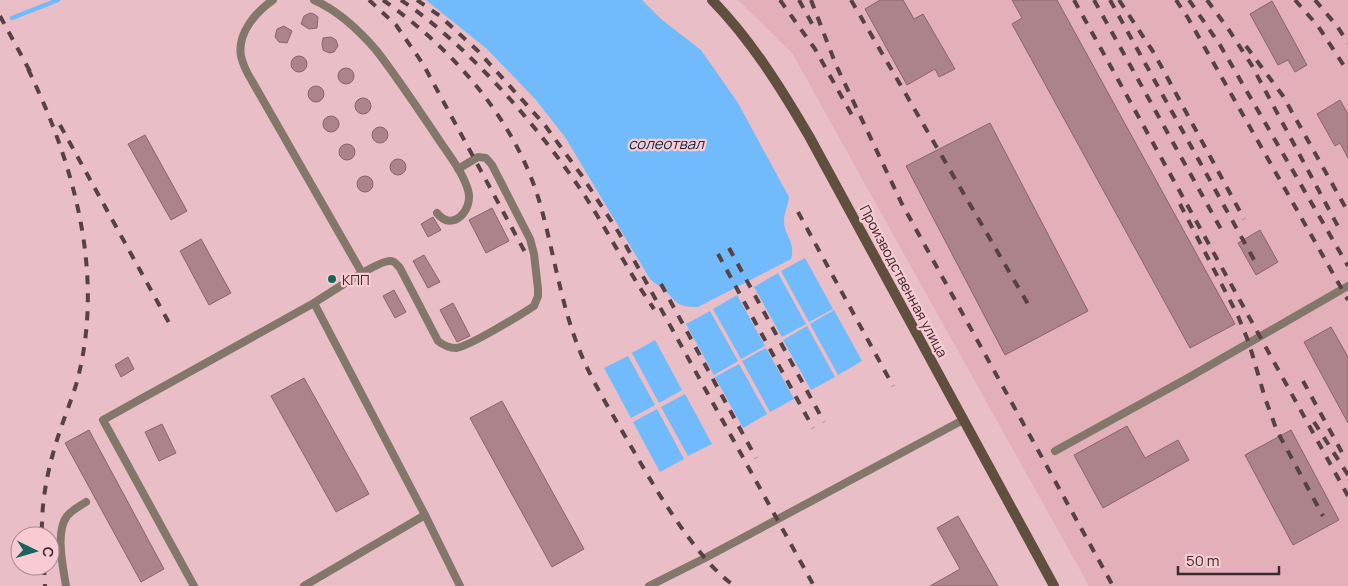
<svg xmlns="http://www.w3.org/2000/svg" width="1348" height="586" font-family="Manrope,sans-serif">
  <rect width="100%" height="100%" fill="#eabec6"/>
  <!-- built -->
  <path fill="#e3afb8" d="M738,0H1348V586H1089L792,53Z"/>
  <!-- water -->
  <g fill="#71bbfc">
    <path d="M426,0H642L661,19L701,50L738,103L789,197C788,206 784,213 784,221C784,236 796,241 791,259L698,307C675,307 678,302 663,289C659,285 654,283 650,279L565,137L536,100L487,49Z"/>
    <path d="M805,258L833,309L809,322L781,271Z"/>
    <path d="M778,273L806,324L782,337L754,287Z"/>
    <path d="M737,295L765,346L741,359L713,309Z"/>
    <path d="M834,310L862,361L838,375L810,324Z"/>
    <path d="M710,311L738,361L714,375L686,324Z"/>
    <path d="M807,326L835,377L811,390L783,340Z"/>
    <path d="M655,340L682,390L659,403L632,353Z"/>
    <path d="M766,348L794,399L770,412L742,361Z"/>
    <path d="M628,356L655,405L631,418L604,368Z"/>
    <path d="M739,364L767,414L743,428L715,377Z"/>
    <path d="M685,394L712,444L688,456L661,407Z"/>
    <path d="M657,409L684,459L660,472L633,422Z"/>
  </g>
  <g fill="none" stroke-linecap="round" stroke-linejoin="round">
    <!-- stream -->
    <path stroke="#71bbfc" stroke-width="4.5" d="M12,18L58,0"/>
  </g>
  <!-- building -->
  <g fill="#ac838b" stroke="#8b646b">
    <path d="M880,0H903L914,19L923,14L955,69L939,77L935,69L907,85L865,9Z"/>
    <path d="M1012,0H1057L1235,324L1190,348L1012,24L1022,18Z"/>
    <path d="M1272,1L1307,65L1295,72L1288,60L1278,65L1250,14Z"/>
    <path d="M310,13L314,14L318,17L317,28L309,29L301,24L304,16Z"/>
    <path d="M284,26L292,31L287,43L279,42L275,37L277,29Z"/>
    <path d="M331,37L336,40L338,46L334,52L329,53L323,50L322,44L323,38Z"/>
    <circle cx="299" cy="64" r="8"/>
    <circle cx="346" cy="76" r="8"/>
    <circle cx="316" cy="94" r="8"/>
    <circle cx="363" cy="106" r="8"/>
    <path d="M1340,100L1348,114V158L1340,143L1335,146L1317,114Z"/>
    <circle cx="331" cy="124" r="8"/>
    <path d="M990,123L1088,311L1005,355L906,166Z"/>
    <circle cx="380" cy="135" r="8"/>
    <path d="M145,135L187,211L171,220L128,144Z"/>
    <circle cx="347" cy="152" r="8"/>
    <circle cx="398" cy="167" r="8"/>
    <circle cx="365" cy="184" r="8"/>
    <path d="M492,208L509,241L486,253L469,220Z"/>
    <path d="M433,217L441,230L428,237L421,224Z"/>
    <path d="M1260,230L1278,262L1256,275L1238,243Z"/>
    <path d="M201,239L231,293L209,305L180,251Z"/>
    <path d="M424,255L440,282L428,288L413,261Z"/>
    <path d="M394,290L406,312L395,318L383,296Z"/>
    <path d="M453,303L470,336L457,342L440,310Z"/>
    <path d="M1331,327L1348,357V423L1304,342Z"/>
    <path d="M128,357L134,369L121,377L115,365Z"/>
    <path d="M304,378L369,494L336,512L271,396Z"/>
    <path d="M502,401L584,549L552,567L470,418Z"/>
    <path d="M162,424L176,453L159,461L145,432Z"/>
    <path d="M1127,426L1145,458L1178,440L1189,460L1103,508L1074,455Z"/>
    <path d="M89,430L164,569L141,582L65,443Z"/>
    <path d="M1291,430L1339,520L1293,545L1245,455Z"/>
    <path d="M958,516L998,586H930L960,569L937,528Z"/>
  </g>
  <g fill="none" stroke-linecap="round" stroke-linejoin="round">
    <!-- service -->
    <g stroke="#83776b" stroke-width="8">
      <path d="M273,0C256,12 237,33 241,56C243,65 247,73 252,81L362,273"/>
      <path d="M314,0C339,11 358,29 376,50C397,77 416,106 435,134C446,151 462,170 468,190C474,210 452,233 437,213"/>
      <path d="M314,303L425,515L460,586"/>
      <path d="M1055,451L1186,379L1348,286"/>
      <path d="M66,586C63,567 55,532 67,516C72,510 80,506 86,502"/>
      <path d="M194,586L103,420L314,303C325,296 380,259 391,261C395,261 397,265 400,268L438,341C443,345 449,348 456,348C468,347 522,314 534,306L538,296V289L534,254L530,239L492,165L486,158L478,157L458,169"/>
      <path d="M304,586L425,515"/>
      <path d="M649,586L705,558L963,420"/>
    </g>
    <!-- secondary -->
    <path stroke="#604f3e" stroke-width="10" d="M712,0C751,40 781,88 809,136L1054,586"/>
    <!-- rail -->
    <g stroke="#564145" stroke-width="4" stroke-dasharray="9 9" stroke-linecap="butt">
      <path d="M369,0L396,25L423,64L526,254"/>
      <path d="M383,0C454,50 517,121 541,207C554,254 561,304 579,349C591,380 609,408 625,436C649,478 673,520 704,557C713,568 723,577 734,586"/>
      <path d="M401,0C469,46 539,127 585,196C609,233 629,273 654,309"/>
      <path d="M417,0L440,16L478,51L544,124L582,176L619,233L814,586"/>
      <path d="M780,0L815,49L853,117"/>
      <path d="M799,0L816,31"/>
      <path d="M811,0L836,65L902,204L1113,586"/>
      <path d="M851,0L1032,311"/>
      <path d="M1074,0L1348,496"/>
      <path d="M1094,0L1222,231"/>
      <path d="M1110,0L1258,267"/>
      <path d="M1119,0L1154,53L1244,219"/>
      <path d="M1176,0L1188,18L1348,300"/>
      <path d="M1189,0L1220,45L1348,266"/>
      <path d="M1207,0L1229,30L1251,64L1341,232"/>
      <path d="M1295,0L1318,26L1348,72"/>
      <path d="M1315,0L1337,26L1348,43"/>
      <path d="M0,16L32,75"/>
      <path d="M1246,46L1283,96L1348,212"/>
      <path d="M28,69C75,166 106,278 76,385C69,407 60,428 54,450C46,477 41,508 42,536"/>
      <path d="M60,125L173,330"/>
      <path d="M1180,204L1238,316L1249,343L1265,398L1277,431L1323,516"/>
      <path d="M798,212L893,386"/>
      <path d="M729,248L824,422"/>
      <path d="M718,254L813,428"/>
      <path d="M661,284L756,458"/>
      <path d="M1303,381L1345,458"/>
      <path d="M1314,422L1348,475"/>
      <path d="M44,566L45,586"/>
    </g>
  </g>
  <!-- markers -->
  <circle fill="#18645d" stroke="#f8cbd3" stroke-width="2" cx="332" cy="279" r="5"/>
  <g text-anchor="middle" dominant-baseline="central" stroke-width="4.5" stroke-linejoin="round" paint-order="stroke">
    <!-- poi labels -->
    <g font-size="14" fill="#3b2a2d" stroke="#f8cbd3" text-anchor="start">
      <text x="342" y="279">КПП</text>
    </g>
    <!-- street labels -->
    <g font-size="14" fill="#3b2a2d" stroke="#f8cbd3">
      <text transform="translate(904 281) rotate(62)">Производственная улица</text>
    </g>
    <!-- water labels -->
    <g font-size="15" font-style="italic" fill="#0c2c45" stroke="#f8cbd3">
      <text x="666" y="143">солеотвал</text>
    </g>
  </g>
  <!-- north arrow -->
  <g transform="translate(35 551) rotate(95)"><circle r="24" fill="#f8cbd3" stroke="#ac8b91"/>
  <path d="M0-4L9 19L0 12L-9 19Z" fill="#18645d"/>
  <text y="-8" font-size="14" font-weight="bold" text-anchor="middle" fill="#3b2a2d">С</text>
  </g>
  <!-- scale -->
  <path d="M1178 566v8h101v-8" fill="none" stroke="#3b2a2d" stroke-width="2.5"/>
  <text x="1186" y="566" font-size="15" fill="#3b2a2d" stroke="#f8cbd3" stroke-width="4" paint-order="stroke">50 m</text>
</svg>
